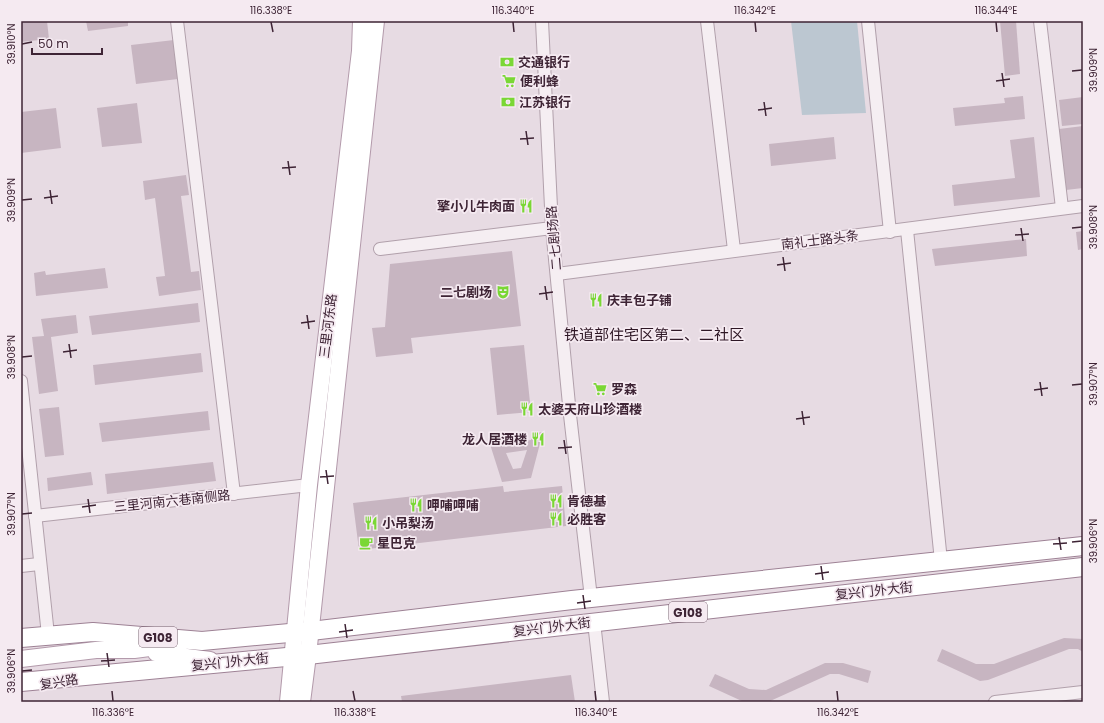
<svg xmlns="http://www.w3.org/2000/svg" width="1104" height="723" font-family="Poppins,'Noto Sans SC',sans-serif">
  <rect width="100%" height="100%" fill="#e7dbe3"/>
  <!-- green -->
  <path fill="#bcc7d1" d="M791,21H857L866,113L802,115Z"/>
  <!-- building -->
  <g fill="#c7b5c1" fill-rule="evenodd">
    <path d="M21,21H47L49,39L21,42Z"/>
    <path d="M86,21H128V26L88,31Z"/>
    <path d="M1000,21H1016L1020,74L1005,76Z"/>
    <path d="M174,40L178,79L136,84L131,45Z"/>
    <path d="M1023,96L1025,119L955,126L953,108L1005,103L1004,98Z"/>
    <path d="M1083,97V124L1062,126L1059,100Z"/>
    <path d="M137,103L142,143L102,147L97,108Z"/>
    <path d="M56,108L61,148L21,153V112Z"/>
    <path d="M1083,126V188L1066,190L1059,129Z"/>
    <path d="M834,137L836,159L771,166L769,144Z"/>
    <path d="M1034,137L1040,197L954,206L952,185L1015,178L1010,140Z"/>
    <path d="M186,175L189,195L181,196L191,272L199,271L201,290L159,296L156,277L165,276L155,198L145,200L143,181Z"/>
    <path d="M1083,231V249L1078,250L1076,232Z"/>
    <path d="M1026,239L1027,256L935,266L932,249Z"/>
    <path d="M512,251L521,326L411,338L413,353L376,357L372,328L385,327L390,264Z"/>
    <path d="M105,268L108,288L36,296L34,273L45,271L46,275Z"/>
    <path d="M198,303L200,322L92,335L89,316Z"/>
    <path d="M76,315L78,333L51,337L58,391L39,394L32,337L44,336L41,319Z"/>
    <path d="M524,345L531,412L497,415L490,348Z"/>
    <path d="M201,353L203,372L95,385L93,365Z"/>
    <path d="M59,407L64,455L45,457L39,409Z"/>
    <path d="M208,411L210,430L102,442L99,423Z"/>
    <path d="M543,432L531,478L502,482L488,438L498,436L501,444L531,440L533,433ZM527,450L521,468L513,469L506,453Z"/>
    <path d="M213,462L216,481L107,494L105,474Z"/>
    <path d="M91,472L93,485L48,491L47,478Z"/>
    <path d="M503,486L504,492L562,486L566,526L359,550L353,503Z"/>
    <path d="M1064,638L1083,639V652L1078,649H1069L988,680L980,681L937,661L942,649L976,664H994Z"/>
    <path d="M825,663H843L871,671L868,683L839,674H830L768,702H744L709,686L715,674L749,689L766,690Z"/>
    <path d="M571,675L575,702H402L401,696Z"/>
  </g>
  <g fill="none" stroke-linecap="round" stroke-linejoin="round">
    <!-- minor casing -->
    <g stroke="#b1a0ab" stroke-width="14">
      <g id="minor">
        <path d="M177,21L234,494"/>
        <path d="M542,21L552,228L570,415L591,598"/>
        <path d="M707,21L734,250"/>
        <path d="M868,21L890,232"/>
        <path d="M1040,21L1062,208"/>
        <path d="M907,230L941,561"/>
        <path d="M380,249L552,228"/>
        <path d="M557,274L1083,206"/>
        <path d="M21,381L48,635"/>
        <path d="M35,516L309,485"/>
        <path d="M21,566L39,564"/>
        <path d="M594,622L603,702"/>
        <path d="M995,702L1083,692"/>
      </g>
    </g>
    <!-- major casing -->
    <g stroke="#b39aab" stroke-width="18">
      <g id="major">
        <path d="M156,653L210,660"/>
        <path d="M21,659L96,650H134L180,644"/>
        <path d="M288,702L309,485L360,51L361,21"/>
        <path d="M302,702L308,655L376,21"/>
      </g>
    </g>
    <!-- highway casing -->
    <g stroke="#9e8295" stroke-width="20">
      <g id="highway">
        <path d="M21,638L93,632L202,641L311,631L572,600L1083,546"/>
        <path d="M21,682L308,655L1083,567"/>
      </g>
    </g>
    <!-- minor -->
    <use href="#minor" stroke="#f5eef2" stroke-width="12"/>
    <!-- major -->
    <use href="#major" stroke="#fff" stroke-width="16"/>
    <!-- highway -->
    <use href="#highway" stroke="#fff" stroke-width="18"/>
  </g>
  <!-- ticks -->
  <path fill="none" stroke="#3e2435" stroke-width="1.5" d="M271,22L273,32M513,22L514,32M755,22L756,32M996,22L997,32M22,44L32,42M1072,71L1082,70M1002,73L1004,87M996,81L1010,79M764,102L766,116M758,110L772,108M526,131L528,145M520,139L534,138M288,161L290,175M282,168L296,167M50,190L52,204M44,198L58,196M22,200L32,199M1021,228L1023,241M1072,228L1082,227M1015,235L1029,234M783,257L785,271M777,265L791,263M545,286L547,300M539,294L553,292M307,315L309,329M301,323L315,321M69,344L71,358M63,352L77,350M22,357L32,356M1040,382L1042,396M1072,385L1082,384M1034,390L1048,388M802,411L804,425M796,419L810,417M564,440L566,454M558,448L572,447M326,470L328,484M320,477L334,476M88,499L90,513M82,507L96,505M22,514L32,513M1059,537L1061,550M1072,542L1082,541M1053,544L1067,543M821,566L823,580M815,574L829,572M583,595L585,609M577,603L591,601M345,624L347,638M339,632L353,630M107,653L109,667M101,661L115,660M22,671L32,670M112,691L113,701M353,691L355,701M595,691L596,701M837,691L838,701"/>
  <!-- icons -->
  <defs>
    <g id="bank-bare" transform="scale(1.08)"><path d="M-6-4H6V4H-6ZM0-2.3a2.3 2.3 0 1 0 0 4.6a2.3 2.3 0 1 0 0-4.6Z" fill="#7ad735" stroke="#f5eaf1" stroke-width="2.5" paint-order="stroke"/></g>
    <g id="supermarket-bare" transform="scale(1.08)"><path d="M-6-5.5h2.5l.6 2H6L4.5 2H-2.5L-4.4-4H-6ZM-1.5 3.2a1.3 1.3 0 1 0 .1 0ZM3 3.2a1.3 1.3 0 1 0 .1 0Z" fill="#7ad735" stroke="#f5eaf1" stroke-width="2.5" paint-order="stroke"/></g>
    <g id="restaurant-bare" transform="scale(1.08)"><path d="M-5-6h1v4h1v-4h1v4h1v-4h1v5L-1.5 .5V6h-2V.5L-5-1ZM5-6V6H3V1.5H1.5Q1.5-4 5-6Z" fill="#7ad735" stroke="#f5eaf1" stroke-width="2.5" paint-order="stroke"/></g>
    <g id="theatre-bare" transform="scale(1.08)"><path d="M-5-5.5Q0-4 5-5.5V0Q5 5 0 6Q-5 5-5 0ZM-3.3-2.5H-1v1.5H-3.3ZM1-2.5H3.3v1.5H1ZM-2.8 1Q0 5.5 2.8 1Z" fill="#7ad735" stroke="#f5eaf1" stroke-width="2.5" paint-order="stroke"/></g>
    <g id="cafe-bare" transform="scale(1.08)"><path d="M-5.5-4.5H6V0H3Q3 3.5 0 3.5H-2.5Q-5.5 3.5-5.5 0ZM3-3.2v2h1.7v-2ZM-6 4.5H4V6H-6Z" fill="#7ad735" stroke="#f5eaf1" stroke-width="2.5" paint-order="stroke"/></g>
  </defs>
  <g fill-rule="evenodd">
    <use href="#bank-bare" x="507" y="62"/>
    <use href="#supermarket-bare" x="509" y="81"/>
    <use href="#bank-bare" x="508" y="102"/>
    <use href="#restaurant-bare" x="526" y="206"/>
    <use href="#theatre-bare" x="503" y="292"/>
    <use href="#restaurant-bare" x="596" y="300"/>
    <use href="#supermarket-bare" x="600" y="389"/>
    <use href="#restaurant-bare" x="527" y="409"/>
    <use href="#restaurant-bare" x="538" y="439"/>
    <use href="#restaurant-bare" x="556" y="501"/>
    <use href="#restaurant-bare" x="416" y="505"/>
    <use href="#restaurant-bare" x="556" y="519"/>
    <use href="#restaurant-bare" x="371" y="523"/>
    <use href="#cafe-bare" x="366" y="543"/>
  </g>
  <g text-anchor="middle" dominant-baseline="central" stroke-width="3.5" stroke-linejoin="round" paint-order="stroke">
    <!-- shield labels -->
    <g fill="#f5eaf1" stroke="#755f6d" stroke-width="1">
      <rect x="669" y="602" width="38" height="20" rx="3"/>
      <rect x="139" y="627" width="38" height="20" rx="3"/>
    </g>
    <g font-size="12" font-weight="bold" fill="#3e2435">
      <text x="688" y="612">G108</text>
      <text x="158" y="637">G108</text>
    </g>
    <!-- poi labels -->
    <g font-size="13" font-weight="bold" fill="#3e2435" stroke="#f5eaf1" text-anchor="start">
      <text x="518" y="62">交通银行</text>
      <text x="520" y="81">便利蜂</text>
      <text x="519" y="102">江苏银行</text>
      <text x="515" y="206" text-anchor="end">擎小儿牛肉面</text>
      <text x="492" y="292" text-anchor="end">二七剧场</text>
      <text x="607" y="300">庆丰包子铺</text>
      <text x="611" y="389">罗森</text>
      <text x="538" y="409">太婆天府山珍酒楼</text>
      <text x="527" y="439" text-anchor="end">龙人居酒楼</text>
      <text x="567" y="501">肯德基</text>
      <text x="427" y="505">呷哺呷哺</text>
      <text x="567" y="519">必胜客</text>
      <text x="382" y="523">小吊梨汤</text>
      <text x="377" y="543">星巴克</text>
    </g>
    <!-- street labels -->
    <g font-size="13" fill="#3e2435" stroke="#f5eaf1">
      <text transform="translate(554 238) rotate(-95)">二七剧场路</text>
      <text transform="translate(820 240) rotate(-7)">南礼士路头条</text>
      <text transform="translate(328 326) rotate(-83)">三里河东路</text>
      <text transform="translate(172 501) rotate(-6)">三里河南六巷南侧路</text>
      <text transform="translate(874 591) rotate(-6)">复兴门外大街</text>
      <text transform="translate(552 627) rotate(-7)">复兴门外大街</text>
      <text transform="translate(230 662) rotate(-6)">复兴门外大街</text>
      <text transform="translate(59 682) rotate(-9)">复兴路</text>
    </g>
    <!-- quarter labels -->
    <g font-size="15" fill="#2e1725" stroke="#f5eaf1">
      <text x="654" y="334">铁道部住宅区第二、二社区</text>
    </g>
  </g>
  <!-- border -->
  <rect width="1104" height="723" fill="none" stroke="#f5eaf1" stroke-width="44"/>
  <!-- scale -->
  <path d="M32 48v6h70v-6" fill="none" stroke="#3e2435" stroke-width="2"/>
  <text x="38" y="48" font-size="12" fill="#3e2435" stroke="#f5eaf1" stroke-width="3" paint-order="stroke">50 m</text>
  <rect x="22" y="22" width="1060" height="679" fill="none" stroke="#3e2435" stroke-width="1.5"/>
  <g font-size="10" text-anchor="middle" fill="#3e2435">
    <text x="271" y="14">116.338°E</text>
    <text x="513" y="14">116.340°E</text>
    <text x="755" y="14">116.342°E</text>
    <text x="996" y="14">116.344°E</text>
    <text transform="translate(11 44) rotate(-90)" y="4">39.910°N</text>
    <text transform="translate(1093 70) rotate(-90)" y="4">39.909°N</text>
    <text transform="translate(11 200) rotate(-90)" y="4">39.909°N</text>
    <text transform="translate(1093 227) rotate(-90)" y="4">39.908°N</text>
    <text transform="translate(11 357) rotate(-90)" y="4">39.908°N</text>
    <text transform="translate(1093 384) rotate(-90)" y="4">39.907°N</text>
    <text transform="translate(11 514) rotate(-90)" y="4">39.907°N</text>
    <text transform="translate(1093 541) rotate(-90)" y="4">39.906°N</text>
    <text transform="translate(11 671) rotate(-90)" y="4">39.906°N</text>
    <text x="113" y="716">116.336°E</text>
    <text x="355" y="716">116.338°E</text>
    <text x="596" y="716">116.340°E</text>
    <text x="838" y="716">116.342°E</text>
  </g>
</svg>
